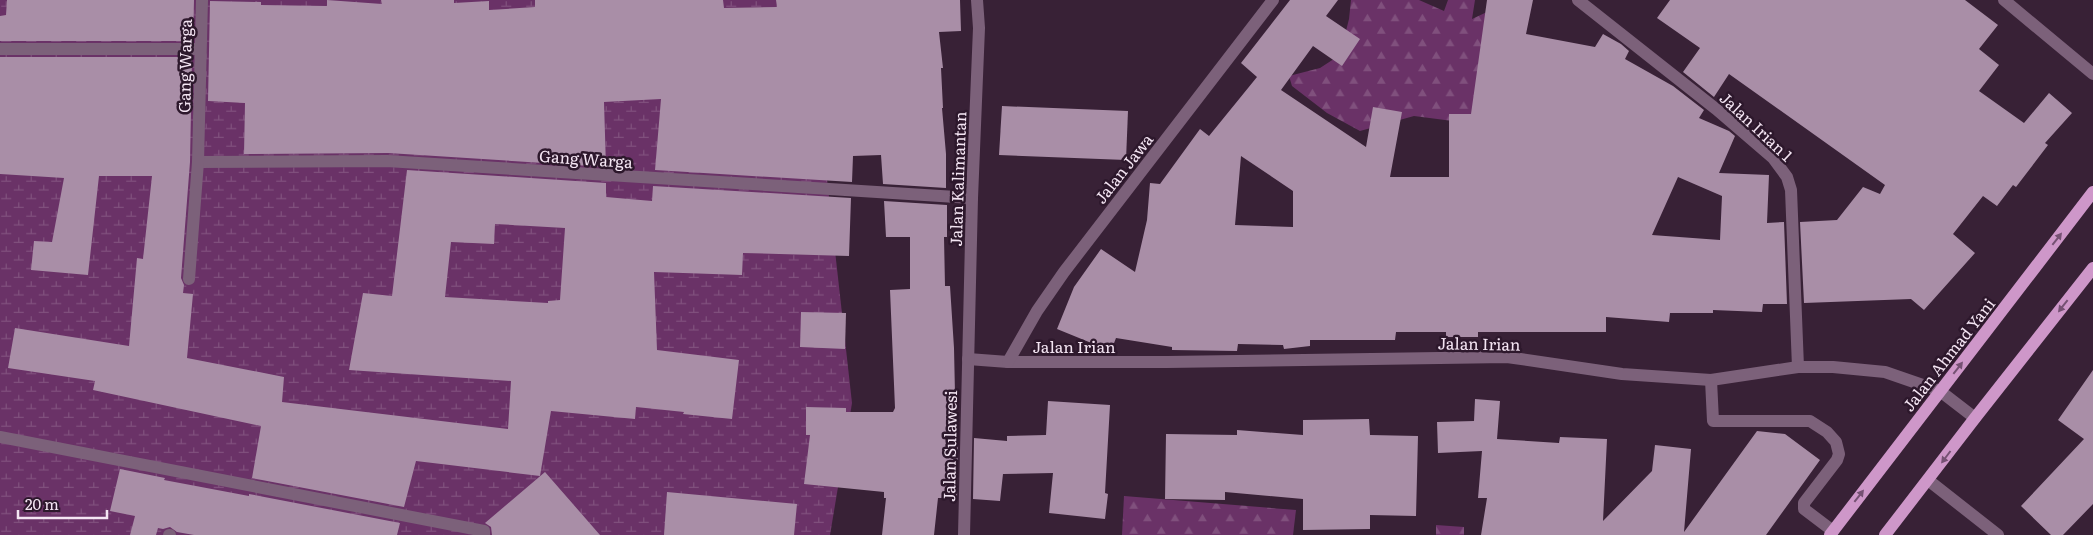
<svg xmlns="http://www.w3.org/2000/svg" width="2093" height="535" font-family="Literata,serif">
  <defs>
    <pattern id="forest-firs" width="22" height="20" patternUnits="userSpaceOnUse" patternTransform="scale(1.25)"><rect width="22" height="20" fill="#6a3267"/><path d="M5 1l3.5 6h-7zM16 11l3.5 6h-7z" fill="#80507d"/></pattern>
    <pattern id="wetland-marsh" width="20" height="14" patternUnits="userSpaceOnUse" patternTransform="scale(1.25)"><rect width="20" height="14" fill="#6a3267"/><path d="M1 5h8M5 5V1M11 12h8M15 12V8" fill="none" stroke="#80507d"/></pattern>
  </defs>
  <rect width="100%" height="100%" fill="#382136"/>
  <!-- forest -->
  <g fill="url(#forest-firs)">
    <path d="M1351,0H1419L1444,11L1448,0H1475L1472,19L1487,12L1476,124L1414,116L1360,131L1327,113L1292,86L1289,76L1320,68L1340,55L1349,19Z"/>
    <path d="M1124,496L1296,510L1293,535H1122Z"/>
    <path d="M1436,525L1464,527V535H1436Z"/>
  </g>
  <!-- wetland -->
  <path fill="url(#wetland-marsh)" d="M0,0H807L852,403L830,535H0Z"/>
  <!-- building -->
  <g fill="#a98ea7" fill-rule="evenodd">
    <path d="M7,0H194L193,41H0V16L6,15Z"/>
    <path d="M327,0L382,4L381,0H454V3L489,1V10L535,7V0H723L724,8L777,7L776,0H960L961,31L939,32L943,68H941L943,108H942L946,154V188L883,184L881,155L853,156L852,182L655,170L661,99L604,102L606,167L388,153L244,154L245,103L208,101L210,1L261,2V5L327,6Z"/>
    <path d="M1290,0H1338L1326,16L1360,39L1342,66L1313,46L1281,90L1366,147L1373,107L1402,112L1390,177H1449V114H1471L1487,0H1533L1526,34L1595,47L1603,34L1621,44L1629,51L1625,59L1673,86L1704,110L1699,118L1729,131L1735,136L1719,173L1769,175L1767,223L1784,222L1787,304H1763L1762,312L1713,310V313H1670L1669,322L1606,317V332H1478V337H1446V332H1396L1395,340H1310V346L1284,349L1283,345L1238,344L1237,351L1172,350V347L1116,338L1111,351L1057,329L1074,287L1101,249L1135,272L1147,220L1150,183L1160,184L1200,129L1209,136L1257,77L1241,63ZM1241,156L1293,191V227L1235,225ZM1678,177L1722,196L1720,240L1652,235Z"/>
    <path d="M1670,0H1965L1998,25L1979,49L1999,65L1979,91L2024,123L2049,93L2072,113L2045,143L2048,145L2016,187L2013,185L1997,206L1983,196L1953,234L1975,253L1924,310L1911,299L1804,303L1800,222L1837,220L1863,187L1880,194L1885,185L1729,74L1714,97L1683,72L1700,48L1657,18Z"/>
    <path d="M0,57H192L190,162L181,278L184,285L183,293L193,294L187,358L284,377L282,402L508,429L511,381L349,370L363,293L392,296L407,170L606,183V197L652,201L653,186L851,198L849,256L743,253L742,275L654,272L657,350L739,360L732,419L683,414L684,412L636,407L635,419L551,411L540,476L416,461L404,507L252,478L261,426L93,390L95,381L8,368L15,328L129,346L137,258L143,259L152,176H99L88,275L31,270L34,241L52,242L64,178L0,174ZM495,224L565,228L560,300L548,301V303L445,297L451,242L494,244Z"/>
    <path d="M1002,106L1128,111L1126,160L999,155Z"/>
    <path d="M884,201L947,205V237H944L945,286H950L954,348L955,394L958,437L957,498H938L934,535H882L886,498H884V492L804,484L810,435H806V407L846,408V412H893L895,408L890,290L910,289V237H886Z"/>
    <path d="M801,312L846,313L845,349L800,347Z"/>
    <path d="M2093,370V504L2063,535H2051L2021,506L2084,439L2058,420Z"/>
    <path d="M1475,399L1500,401L1497,439L1559,443L1560,437L1607,439L1603,521L1652,471L1655,445L1691,449L1684,532L1757,431L1785,434L1820,460L1766,535H1481L1487,498H1478L1482,451L1438,453L1437,422L1474,421Z"/>
    <path d="M1048,401L1110,405L1105,493L1108,494L1105,519L1049,513L1053,473L1003,474L1000,501L973,499L974,438L1007,441V436L1046,435Z"/>
    <path d="M1369,419L1370,435L1418,436L1416,516L1370,515V529L1303,530V499L1225,492V500L1165,499L1166,434L1237,435V430L1303,435V420Z"/>
    <path d="M120,469L165,478L164,480L249,496V494L400,523L397,535H194L177,532L170,527L163,529L158,528L156,535H130L135,516L110,511Z"/>
    <path d="M545,472L600,535H492L491,527L485,523Z"/>
    <path d="M667,492L797,504L794,535H664Z"/>
  </g>
  <g fill="none" stroke-linecap="round" stroke-linejoin="round">
    <!-- minor -->
    <g stroke="#7c617a" stroke-width="12">
      <path d="M1578,0L1716,109L1773,158L1787,177L1791,190L1798,367"/>
      <path d="M2004,0L2093,74"/>
      <path d="M0,49H200"/>
      <path d="M198,162L387,161L972,198"/>
      <path d="M189,279L198,162L202,0"/>
      <path d="M968,359L1008,362H1167L1507,357L1622,374L1711,380L1798,367H1833L1885,372L1940,391L1975,418"/>
      <path d="M1008,362L1037,311L1064,272L1273,0"/>
      <path d="M1711,380L1713,421H1810L1827,432L1836,442L1839,454L1837,460L1804,503V509L1833,531"/>
      <path d="M0,437L484,531V535"/>
      <path d="M1928,480L1998,535"/>
      <path d="M169,535H170"/>
      <path d="M964,535L972,198L979,28L977,0"/>
    </g>
    <!-- major -->
    <g stroke="#ce97c9" stroke-width="12">
      <path d="M1830,535L2093,192"/>
      <path d="M1885,535L1975,418L2093,268"/>
    </g>
  </g>
  <!-- one-way arrows -->
  <defs><path id="oneway-solid" d="M-6-.8H1V-3.2L6.5 0L1 3.2V.8H-6Z" transform="scale(1.25)"/></defs>
  <g fill="#755173">
    <use href="#oneway-solid" transform="translate(2057 239) rotate(-52)"/>
    <use href="#oneway-solid" transform="translate(2063 306) rotate(128)"/>
    <use href="#oneway-solid" transform="translate(1958 368) rotate(-52)"/>
    <use href="#oneway-solid" transform="translate(1946 457) rotate(127)"/>
    <use href="#oneway-solid" transform="translate(1859 496) rotate(-52)"/>
  </g>
  <g text-anchor="middle" dominant-baseline="central" stroke-width="5" stroke-linejoin="round" paint-order="stroke">
    <!-- street labels -->
    <g font-size="16" fill="#f4e5f3" stroke="#2d182c">
      <text transform="translate(184 66) rotate(-89)">Gang Warga</text>
      <text transform="translate(1757 126) rotate(43)">Jalan Irian 1</text>
      <text transform="translate(586 158) rotate(4)">Gang Warga</text>
      <text transform="translate(1123 168) rotate(-52)">Jalan Jawa</text>
      <text transform="translate(957 179) rotate(-88)">Jalan Kalimantan</text>
      <text transform="translate(1479 343) rotate(1)">Jalan Irian</text>
      <text x="1074" y="346">Jalan Irian</text>
      <text transform="translate(1948 354) rotate(-52)">Jalan Ahmad Yani</text>
      <text transform="translate(949 446) rotate(-89)">Jalan Sulawesi</text>
    </g>
  </g>
  <!-- scale -->
  <path d="M18 510v8h89v-8" fill="none" stroke="#f4e5f3" stroke-width="2.5"/>
  <text x="25" y="510" font-size="15" fill="#f4e5f3" stroke="#2d182c" stroke-width="4" paint-order="stroke">20 m</text>
</svg>
